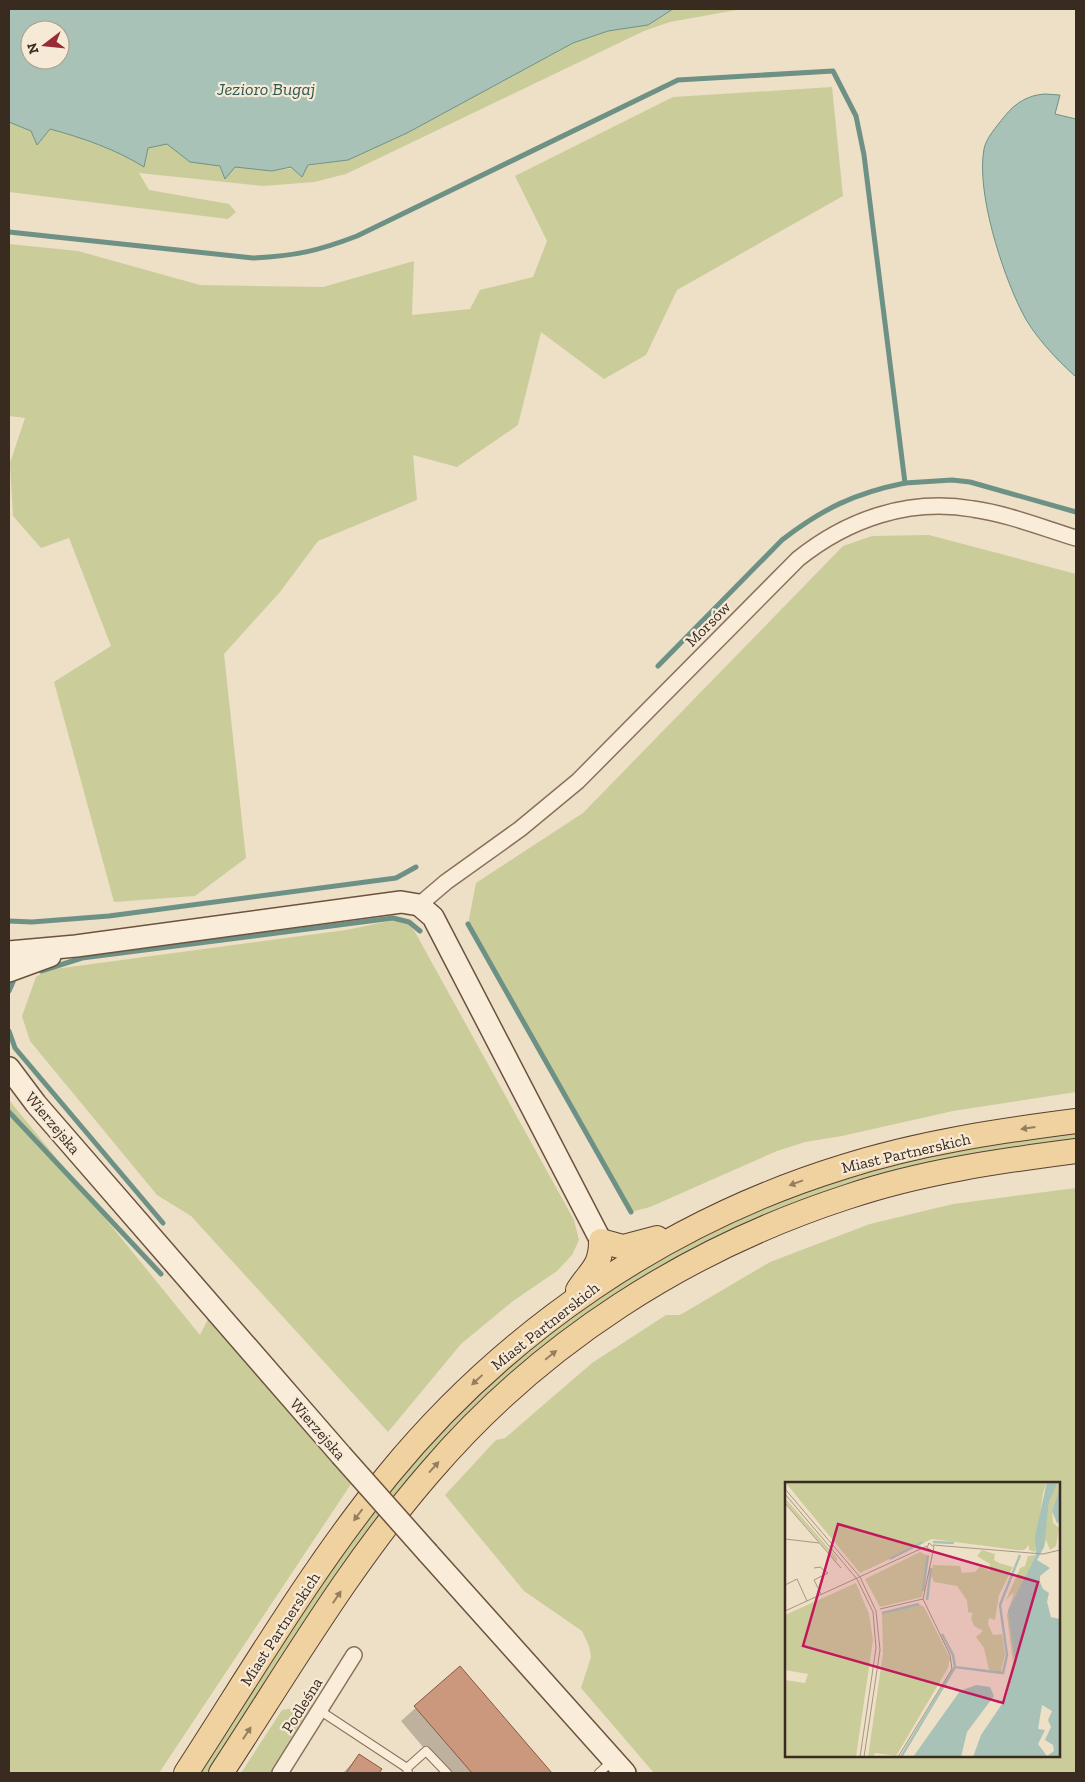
<svg xmlns="http://www.w3.org/2000/svg" width="1085" height="1782" font-family="'Zilla Slab',serif">
  <rect width="100%" height="100%" fill="#eedfc7"/>
  <!-- green -->
  <g fill="#cacd9a" fill-rule="evenodd">
    <path d="M673,9H742L670,22L644,31L346,174L314,182L263,186L139,173L149,190L229,204L236,212L228,219L9,192V122L31,131L37,145L50,129C82,137 115,149 144,167L148,148L168,143L190,162L272,171L348,160L407,133L573,43L608,31L648,25Z"/>
    <path d="M832,87L843,196L677,290L646,355L604,379L541,332L518,425L457,467L413,455L417,500L318,541L280,592L224,654L246,858L195,896L114,902L54,682L111,646L69,538L41,548L13,516L10,463L25,418L9,416V244L78,251L200,285L323,287L414,261L412,315L470,309L480,290L533,277L547,241L515,176L673,97Z"/>
    <path d="M929,535L1076,574V1092L953,1111L842,1136L805,1142L777,1151L650,1207L631,1212L468,924L476,883L583,813L843,546L872,536Z"/>
    <path d="M404,918L415,932L574,1220L579,1240L572,1255L557,1271L513,1301L461,1344L388,1432L191,1216L157,1195L30,1041L22,1016L36,977L47,970L346,930Z"/>
    <path d="M9,1100L200,1335L208,1319L351,1484L159,1773H9Z"/>
    <path d="M1076,1131V1141L873,1178L520,1367L258,1698L209,1773H197L319,1586L371,1514L453,1417L553,1328L655,1260L760,1208L860,1172L964,1148Z"/>
    <path d="M1076,1188V1773H654L581,1688L591,1657L589,1646L582,1631L524,1591L445,1495L496,1440L505,1438L592,1363L666,1315H680L770,1262L870,1224L953,1204ZM786,1483H1059V1756H786Z"/>
    <path d="M318,1704L271,1773H241L282,1710Z"/>
  </g>
  <!-- water -->
  <g fill="#a8c2b8" stroke="#6e9186" fill-rule="evenodd">
    <path d="M9,9H673L648,25L608,31L573,43L407,133L348,160L308,165L302,177L291,167L272,171L235,167L225,179L220,166L190,162L167,144L148,148L144,167C115,149 83,138 50,129L37,145L31,131L9,122ZM30,30H60V60H30Z"/>
    <path d="M1045,94L1060,95L1055,114L1076,119V377C1057,360 1032,334 1021,310C1002,272 976,192 984,149C986,138 997,126 1004,117C1015,103 1028,95 1045,94Z"/>
  </g>
  <!-- shadow -->
  <g fill="#0003">
    <path d="M460,1668L550,1773H445L401,1721Z"/>
    <path d="M359,1756L380,1770L378,1773H343Z"/>
  </g>
  <g fill="none" stroke-linecap="round" stroke-linejoin="round">
    <!-- stream -->
    <g stroke="#6e9186" stroke-width="5">
      <path d="M9,232L253,258C295,256 318,251 357,236L678,80L833,71L856,116L864,155L905,483L952,480L970,482L1076,512"/>
      <path d="M658,666L782,540C822,509 855,493 905,483"/>
      <path d="M9,921L32,922L109,916L396,878L416,867"/>
      <path d="M468,924L631,1212"/>
      <path d="M41,971L82,958L393,918L409,922L420,931"/>
      <path d="M9,991L13,982"/>
      <path d="M9,1031L15,1048L163,1223"/>
      <path d="M9,1112L161,1274"/>
    </g>
  </g>
  <!-- building -->
  <g fill="#cc987d" stroke="#895942">
    <path d="M460,1666L552,1773H472L414,1706Z"/>
    <path d="M359,1754L382,1769L379,1773H346Z"/>
  </g>
  <g fill="none" stroke-linecap="round" stroke-linejoin="round">
    <!-- lane casing -->
    <g stroke="#8a715c" stroke-width="10">
      <g id="lane">
        <path d="M319,1710L407,1768"/>
        <path d="M408,1773L407,1768L426,1751L447,1773"/>
        <path d="M599,1773L612,1761"/>
      </g>
    </g>
    <!-- street casing -->
    <g stroke="#8a715c" stroke-width="18">
      <g id="street">
        <path d="M419,905L446,882L520,829L578,781L798,559C848,519 909,498 973,509C1008,514 1043,528 1076,538"/>
        <path d="M280,1773L354,1655"/>
      </g>
    </g>
    <!-- secondary casing -->
    <g stroke="#6c523f" stroke-width="24">
      <g id="secondary">
        <path d="M9,952L76,946L401,902L419,905L433,917L601,1241"/>
        <path d="M9,971L50,956"/>
        <path d="M9,1068L36,1104L341,1455"/>
        <path d="M428,1553L625,1773"/>
      </g>
    </g>
    <!-- primary casing -->
    <g stroke="#584030" stroke-width="26">
      <g id="primary">
        <path d="M578,1290C591,1270 601,1267 601,1241L623,1247L657,1238"/>
        <path d="M186,1773C251,1673 312,1568 388,1475C505,1332 665,1222 843,1167C918,1143 998,1131 1076,1121"/>
        <path d="M221,1773C288,1671 350,1564 430,1472C540,1343 687,1249 847,1197C921,1172 999,1161 1076,1151"/>
      </g>
    </g>
    <!-- lane -->
    <use href="#lane" stroke="#f9edda" stroke-width="8"/>
    <!-- street -->
    <use href="#street" stroke="#f9edda" stroke-width="15"/>
    <!-- secondary -->
    <use href="#secondary" stroke="#f9edda" stroke-width="21"/>
    <!-- primary -->
    <use href="#primary" stroke="#f0d1a0" stroke-width="24"/>
    <!-- secondary-bridge casing -->
    <g stroke="#6c523f" stroke-width="24" stroke-linecap="butt">
      <path id="secondary-bridge" d="M341,1455L428,1553"/>
    </g>
    <!-- secondary-bridge -->
    <use href="#secondary-bridge" stroke="#f9edda" stroke-width="21"/>
  </g>
  <!-- one-way arrows -->
  <defs><path id="oneway-solid" d="M-6-.8H1V-3.2L6.5 0L1 3.2V.8H-6Z" transform="scale(1.25)"/></defs>
  <g fill="#957e60">
    <use href="#oneway-solid" transform="translate(1028 1128) rotate(172)"/>
    <use href="#oneway-solid" transform="translate(796 1183) rotate(160)"/>
    <use href="#oneway-solid" transform="translate(551 1355) rotate(-39)"/>
    <use href="#oneway-solid" transform="translate(477 1380) rotate(137)"/>
    <use href="#oneway-solid" transform="translate(434 1467) rotate(-48)"/>
    <use href="#oneway-solid" transform="translate(358 1515) rotate(127)"/>
    <use href="#oneway-solid" transform="translate(337 1597) rotate(-56)"/>
    <use href="#oneway-solid" transform="translate(247 1733) rotate(-57)"/>
  </g>
  <g text-anchor="middle" dominant-baseline="central" stroke-width="4.5" stroke-linejoin="round" paint-order="stroke">
    <!-- street labels -->
    <g font-size="16" fill="#3a2b20" stroke="#f6ead6">
      <text transform="translate(708 624) rotate(-45)">Morsów</text>
      <text transform="translate(53 1123) rotate(50)">Wierzejska</text>
      <text transform="translate(906 1153) rotate(-13)">Miast Partnerskich</text>
      <text transform="translate(545 1326) rotate(-38)">Miast Partnerskich</text>
      <text transform="translate(318 1429) rotate(49)">Wierzejska</text>
      <text transform="translate(280 1629) rotate(-57)">Miast Partnerskich</text>
      <text transform="translate(302 1705) rotate(-58)">Podleśna</text>
    </g>
    <!-- water labels -->
    <g font-size="18" font-style="italic" fill="#2f5a54" stroke="#f6ead6">
      <text x="266" y="89">Jezioro Bugaj</text>
    </g>
  </g>
  <!-- overview -->
  <g transform="translate(785 1482)">
    <rect width="275" height="275" fill="#eedfc7"/>
    <path d="M0,0H262L258,11L250,70L244,68V63L239,68H232L147,57L75,91ZM273,0L275,5L267,29L268,41L274,46L271,64L265,68L261,58L259,65V60L264,20ZM0,16L52,76V80L0,20ZM197,68L210,72L209,78L214,81L228,85L214,113L210,138L204,136L203,142L208,153L217,152L220,172L216,190L204,188L199,166L191,155L198,149L189,144L186,136L188,131L183,130L182,118L172,104L149,100L146,93L148,83L175,84L177,91L190,90L195,84L205,89V82L192,74ZM135,70L143,74L137,115L95,125L80,97ZM251,73L225,124L230,167L228,182L222,133L229,110L221,118L235,86L240,84L243,74ZM71,101L84,132L88,158L71,275H0V198L20,201L23,192L0,188V133ZM134,122L139,125L165,176L163,186L111,274L90,271L88,275H83L98,171L97,131Z" fill="#cacd9a"/>
    <path d="M262,0H273L264,20L259,65L252,78L265,86L255,94V100L258,107L264,111L262,120L266,135L275,137V275H188L196,253L221,216L230,180L223,128L251,73L250,54ZM257,223L267,229L263,238L266,245L260,258L268,263L269,269L262,274L253,262L260,248L253,247ZM275,5V40L272,41L267,29ZM191,203L205,205L209,214L182,250L176,275H128L175,209Z" fill="#a8c2b8" fill-rule="evenodd"/>
    <path fill="none" stroke="#a8c2b8" stroke-width="2.5" d="M148,60L169,61M105,77L138,60M138,109L143,73M142,118L146,86M97,131L134,122M157,152L168,173L170,185M116,275L170,185L218,191L222,173L215,123L235,73"/>
    <path fill="none" stroke="#a69784" stroke-width="1" d="M0,7L75,95L91,129L95,168L79,275M0,12L72,97L88,130L91,166L75,275M0,21L56,86M0,57L34,61M148,63L258,72L275,68M29,86L35,85L43,91L29,98L36,112M0,103L12,97L22,119M138,117L149,65L144,61L142,66L146,68M95,127L138,117M0,129L142,64M113,275L167,187L165,173L138,117"/>
    <path fill="#c2185b" fill-opacity="0.15" stroke="#c2185b" stroke-width="2.5" d="M53,42L253,100L218,221L18,164Z"/>
    <rect width="275" height="275" fill="none" stroke="#3a2b20" stroke-width="2.5"/>
  </g>
  <!-- border -->
  <rect width="1085" height="1782" fill="none" stroke="#3a2b20" stroke-width="20"/>
  <!-- north arrow -->
  <g transform="translate(45 45) rotate(254)"><circle r="24" fill="#f6ead6" stroke="#ab9e8d"/>
  <path d="M0-4L9 19L0 12L-9 19Z" fill="#982c35"/>
  <text y="-8" font-size="14" font-weight="bold" text-anchor="middle" fill="#3a2b20">N</text>
  </g>
</svg>
